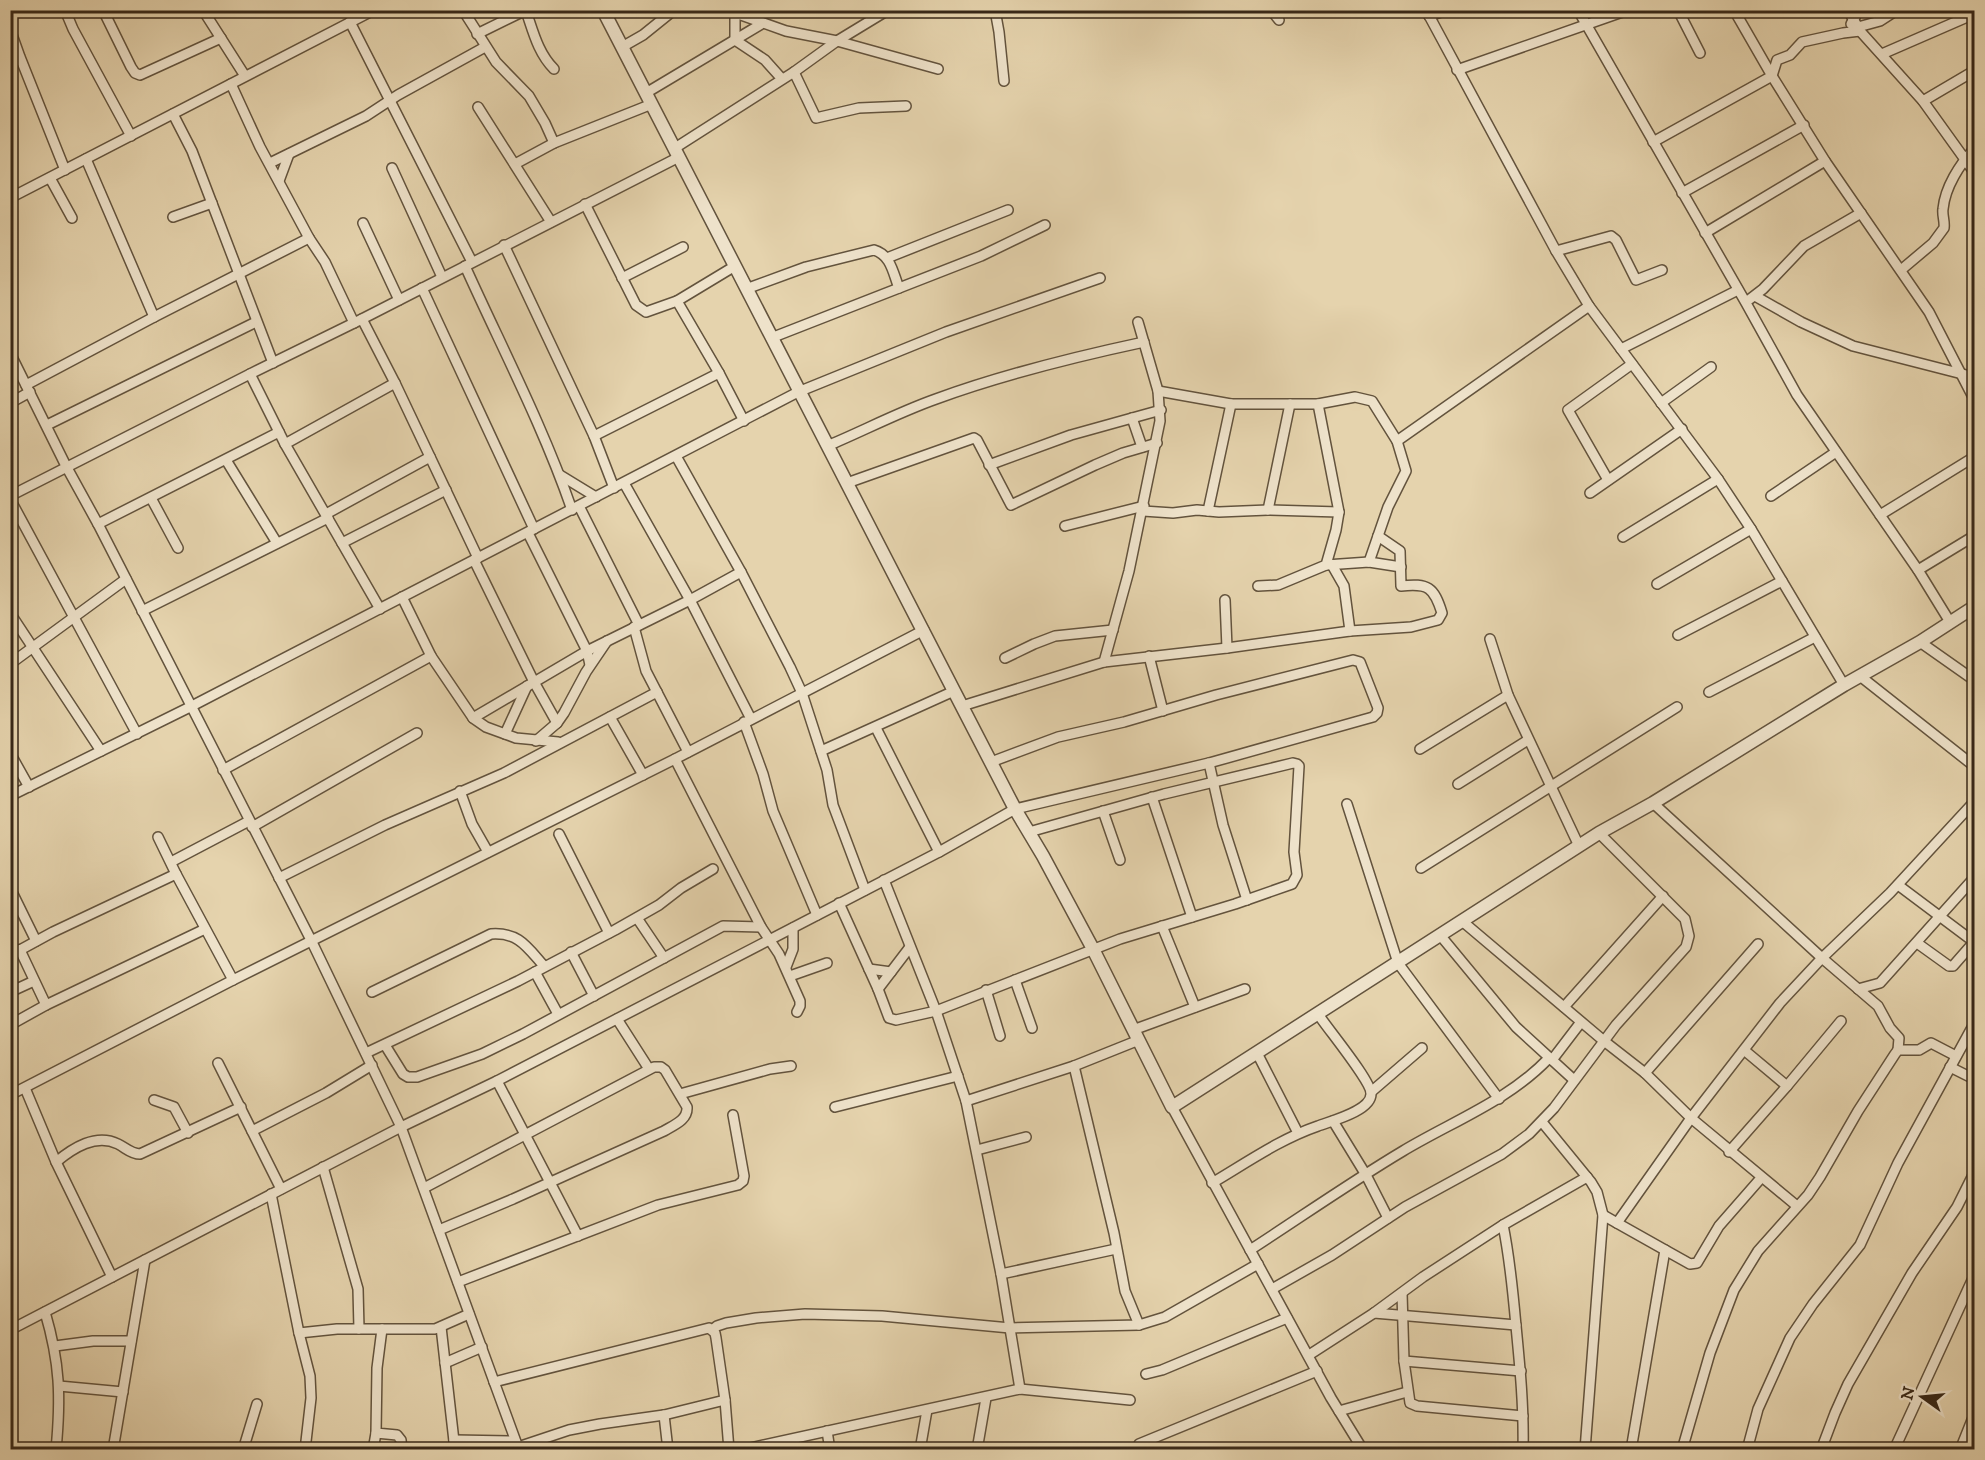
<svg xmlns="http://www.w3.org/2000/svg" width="1985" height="1460" font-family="'IM FELL DW Pica',serif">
  <rect width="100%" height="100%" fill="#e5d3ad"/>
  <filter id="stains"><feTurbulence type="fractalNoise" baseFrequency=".00333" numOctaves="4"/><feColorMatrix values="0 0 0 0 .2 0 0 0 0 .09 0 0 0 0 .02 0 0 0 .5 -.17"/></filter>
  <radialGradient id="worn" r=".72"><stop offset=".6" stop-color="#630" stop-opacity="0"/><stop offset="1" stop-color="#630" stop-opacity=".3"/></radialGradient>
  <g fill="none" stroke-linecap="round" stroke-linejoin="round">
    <!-- minor casing -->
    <g stroke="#63533d" stroke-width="12">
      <g id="minor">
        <path d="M65,10L73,29L131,136"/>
        <path d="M103,10L131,67L135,73L140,75L221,38"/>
        <path d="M203,10L245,76"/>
        <path d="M463,10L496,62L529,96L545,123L554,143"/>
        <path d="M727,10L786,31L837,41L938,69"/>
        <path d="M995,10L999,32L1004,81"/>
        <path d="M1271,10L1279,20"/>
        <path d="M1426,10L1556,251L1589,306L1718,479L1751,529L1844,685"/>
        <path d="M1578,10L1746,303L1797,395L1918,570L1950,622"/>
        <path d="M1678,10L1700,53"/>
        <path d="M1734,10L1772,76L1825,161L1929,312L1974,399"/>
        <path d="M1848,10L1860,31L1923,101L1974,172"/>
        <path d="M526,11C533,31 538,53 554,69"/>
        <path d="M735,13V40L765,60L782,79"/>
        <path d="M1429,16L1447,10"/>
        <path d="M350,22L472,262"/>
        <path d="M1851,24L1859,10"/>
        <path d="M1858,27L1880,21L1897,10"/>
        <path d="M10,29L20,57L65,170"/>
        <path d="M477,34L526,10"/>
        <path d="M622,47L643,35L674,10"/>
        <path d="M1882,54L1974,14"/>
        <path d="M1457,70L1628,10"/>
        <path d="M794,72L816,118L859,108L906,106"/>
        <path d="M231,84L260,147L309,238L325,262L354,323"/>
        <path d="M646,93L763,23"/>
        <path d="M1923,101L1974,71"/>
        <path d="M478,107L551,222"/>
        <path d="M173,114L192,151L273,363"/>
        <path d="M1653,142L1772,76L1777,60L1790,55L1802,42L1843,33L1860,31"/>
        <path d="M675,148L794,72L837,41L888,10"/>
        <path d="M86,159L154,317"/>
        <path d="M270,163L366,116L398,95L485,47"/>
        <path d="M515,164L554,143L652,104"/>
        <path d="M392,168L442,277"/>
        <path d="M50,178L72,218"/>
        <path d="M279,181L289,154"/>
        <path d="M1682,193L1804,125"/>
        <path d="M10,198L374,10"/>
        <path d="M585,204L636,305L646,312L677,301L719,373L744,421"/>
        <path d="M173,217L212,203"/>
        <path d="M363,223L399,300"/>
        <path d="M1705,233L1825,161"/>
        <path d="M504,245L594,436L614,488"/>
        <path d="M1556,251L1611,236L1616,240L1636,280L1662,270"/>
        <path d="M887,258L1008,210"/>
        <path d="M465,266C501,346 543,426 572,510"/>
        <path d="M1901,270L1933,243L1944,228C1945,221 1942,215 1943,209C1945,187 1960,164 1974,149"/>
        <path d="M622,278L683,247"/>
        <path d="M422,288L534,529"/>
        <path d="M746,289L806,267L874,250C891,255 893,273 899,288"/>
        <path d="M1755,296L1801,322L1853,346L1974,377"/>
        <path d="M1750,299L1763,289L1804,246L1861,213"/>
        <path d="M677,301L735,266"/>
        <path d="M362,319L395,383L478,558"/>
        <path d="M771,338L981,256L1045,225"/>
        <path d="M1621,349L1738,290"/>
        <path d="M10,353L66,466L98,524L311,940L401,1127L519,1450"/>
        <path d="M250,374L285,444L380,609"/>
        <path d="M26,385L154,317L309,238"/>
        <path d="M1158,391L1231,404H1318L1355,397L1372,401L1397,441L1406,471L1388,507L1369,562"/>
        <path d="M10,403L30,392"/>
        <path d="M1661,403L1711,367"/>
        <path d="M1132,418L1142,447"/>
        <path d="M47,425L256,322"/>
        <path d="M594,436L719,373"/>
        <path d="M1397,441L1589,306"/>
        <path d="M285,444L395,383"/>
        <path d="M827,446C863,431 899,412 936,399C1004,374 1074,357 1144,342"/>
        <path d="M676,456L741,572L790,667L802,693L827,770L833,805L865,890"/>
        <path d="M226,460L277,543"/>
        <path d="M989,465L1071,435L1161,410"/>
        <path d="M560,475L596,497"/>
        <path d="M1608,480L1568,410L1632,364"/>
        <path d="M624,483L690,600L751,719"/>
        <path d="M847,483L974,438L977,440L1011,505L1095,465L1123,453L1157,443"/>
        <path d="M1590,493L1682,429"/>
        <path d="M10,496L250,374L362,319L679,157"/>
        <path d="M1771,496L1836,452"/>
        <path d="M151,498L178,548"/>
        <path d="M10,499L137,734"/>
        <path d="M579,506L639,625"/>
        <path d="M1268,510L1290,404"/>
        <path d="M1143,511L1173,513L1197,510L1219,512L1268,510L1339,512"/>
        <path d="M1208,511L1231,404"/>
        <path d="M326,514L430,457"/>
        <path d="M1880,515L1974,457"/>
        <path d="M98,524L279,432"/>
        <path d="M1065,526L1144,506"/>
        <path d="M528,533L587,651L590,665"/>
        <path d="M1623,537L1718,479"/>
        <path d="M342,543L446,490"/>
        <path d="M474,560L534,682L557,723"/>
        <path d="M1326,565L1369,562L1401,567"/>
        <path d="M1332,565L1344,586L1350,631"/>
        <path d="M1918,570L1974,536"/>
        <path d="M1657,584L1751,529"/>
        <path d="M1258,586L1278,585L1326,565L1336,530L1339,512L1318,404"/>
        <path d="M402,597L431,656L473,718L486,727L516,738L558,742"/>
        <path d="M1225,600L1227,648"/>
        <path d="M142,611L328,518"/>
        <path d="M10,613L101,751"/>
        <path d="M634,627L646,671L688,752"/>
        <path d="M1678,635L1782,581"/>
        <path d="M1490,639L1508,695L1579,846"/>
        <path d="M1920,642L1974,680"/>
        <path d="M1149,656L1163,711"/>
        <path d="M1005,658L1034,644L1055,636L1113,630"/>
        <path d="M1104,662L1129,571L1160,421L1158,391L1138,322"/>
        <path d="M10,664L126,579"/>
        <path d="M1860,676L1974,766"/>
        <path d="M1709,692L1815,637"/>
        <path d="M962,706L1104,662L1227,648L1350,631L1411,627L1438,620L1442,613C1434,587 1428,583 1401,586L1400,551L1378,536"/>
        <path d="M610,717L643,775"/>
        <path d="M473,718L587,651L690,600L741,572"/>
        <path d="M744,722L763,774L773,811L817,915"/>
        <path d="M876,728L939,852"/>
        <path d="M505,734L527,686"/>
        <path d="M536,741L557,723L564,713L586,672L607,641"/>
        <path d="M1420,749L1508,695"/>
        <path d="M821,751L954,691"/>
        <path d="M10,753L29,787"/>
        <path d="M675,759L761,927L779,954L800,1001V1006L797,1012"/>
        <path d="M1209,763L1223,825L1247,900"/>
        <path d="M223,770L431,656"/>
        <path d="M1458,784L1528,740"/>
        <path d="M460,791L472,824L488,852"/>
        <path d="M10,796L190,707L798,392L946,332L1100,278"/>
        <path d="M1152,797L1192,917"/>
        <path d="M1653,803L1822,958L1878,1006L1890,1028L1899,1038L1898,1050"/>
        <path d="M1347,804L1398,963L1499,1099"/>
        <path d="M1103,811L1120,860"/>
        <path d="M252,827L417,733"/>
        <path d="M559,834L609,933"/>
        <path d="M158,837L176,874L233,980"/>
        <path d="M171,862L249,821"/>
        <path d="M1421,868L1677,707"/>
        <path d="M279,878L385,825L504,773L657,692"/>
        <path d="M884,880L936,1011L966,1101L1001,1274L1020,1389"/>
        <path d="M1898,885L1974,942L1953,966H1949L1917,943"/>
        <path d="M10,888L36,941"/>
        <path d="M839,903L878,989L889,1018L896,1020L936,1011L1120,939L1235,904L1292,884L1297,875L1294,852L1299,766L1297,764L1293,763L1164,794L1029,832"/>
        <path d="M637,918L664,958"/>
        <path d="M1462,921L1604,1041L1645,1073L1691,1118L1797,1206"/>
        <path d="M1162,926L1195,1007"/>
        <path d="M1440,935L1516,1027L1574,1080"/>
        <path d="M10,949L20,950L53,932L176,874"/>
        <path d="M20,950L46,1005"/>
        <path d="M571,952L594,996"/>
        <path d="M786,967L793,949V928"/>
        <path d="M869,969L891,972"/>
        <path d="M535,972L558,1014"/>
        <path d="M790,976L827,963"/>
        <path d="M1015,980L1032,1028"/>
        <path d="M878,989L910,947"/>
        <path d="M1858,989L1880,983L1974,878"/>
        <path d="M986,990L1000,1036"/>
        <path d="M10,992L34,981"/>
        <path d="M372,992L491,934C519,932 527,947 544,966"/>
        <path d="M1564,1007L1663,896"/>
        <path d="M617,1019L649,1069"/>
        <path d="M10,1025L46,1005L205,929"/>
        <path d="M1133,1030L1245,989"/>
        <path d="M385,1045L403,1074L408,1077H417L482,1054L523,1034L723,926L761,927"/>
        <path d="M1744,1050L1787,1086"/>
        <path d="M366,1053L518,981L615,930L659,905L681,888L713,869"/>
        <path d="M1257,1053L1298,1133"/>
        <path d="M1552,1060L1581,1022"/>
        <path d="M218,1063L281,1189"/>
        <path d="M1074,1066L1114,1233L1125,1291L1139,1325"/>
        <path d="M1950,1067L1974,1079"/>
        <path d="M1645,1073L1758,944"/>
        <path d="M497,1081L578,1236"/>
        <path d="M25,1088L56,1162L112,1277"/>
        <path d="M1371,1092L1422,1048"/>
        <path d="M680,1094L770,1069L791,1066"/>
        <path d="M10,1095L233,980L675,759L924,630"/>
        <path d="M154,1100L174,1107L188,1133"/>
        <path d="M966,1101L1074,1066L1139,1040"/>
        <path d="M835,1107L958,1076"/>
        <path d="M1172,1107L1331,1398L1363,1450"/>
        <path d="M1333,1121L1366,1175L1388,1218"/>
        <path d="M1542,1122L1591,1182L1597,1192L1603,1215L1585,1450"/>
        <path d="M252,1131L326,1093L372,1065"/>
        <path d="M977,1150L1026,1137"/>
        <path d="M1729,1152L1787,1086L1841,1021"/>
        <path d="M56,1162C73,1148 96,1133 118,1144C126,1148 131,1154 140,1154L241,1107"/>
        <path d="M323,1167L358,1289L359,1329"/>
        <path d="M1212,1183C1246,1163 1280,1139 1318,1126C1331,1121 1371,1111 1371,1094C1372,1082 1327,1028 1318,1014"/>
        <path d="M424,1188L654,1067H661L665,1070L687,1107C688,1120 674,1125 664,1131L513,1199L439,1230"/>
        <path d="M271,1194L299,1333L310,1376L311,1398L305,1450"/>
        <path d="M1603,1215L1617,1223L1691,1118L1780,1003L1822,958L1890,893L1974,802"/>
        <path d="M1617,1223L1665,1250L1631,1450"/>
        <path d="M1503,1225C1510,1259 1513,1292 1516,1326C1520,1367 1524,1408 1523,1450"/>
        <path d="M1250,1250C1301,1217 1351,1182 1403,1151C1453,1121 1508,1101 1549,1058"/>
        <path d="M1665,1250L1690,1264L1697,1263L1719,1226L1761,1178"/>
        <path d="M1001,1274L1116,1249"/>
        <path d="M458,1282L658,1205L738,1185L743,1181L744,1176L733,1115"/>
        <path d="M1272,1289L1332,1255L1405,1207L1502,1154L1529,1134L1554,1108L1616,1025L1686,947L1689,936L1685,919L1599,833"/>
        <path d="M1402,1293L1404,1361L1410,1403L1417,1406L1523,1416"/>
        <path d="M45,1312C60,1363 61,1397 56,1450"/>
        <path d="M1374,1313L1516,1325"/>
        <path d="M441,1327L455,1450"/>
        <path d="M382,1329L377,1368L376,1433L397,1435L401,1440L402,1450"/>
        <path d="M10,1330L401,1127L497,1081L939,852L1015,809L1209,763L1373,717L1377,713L1378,708L1360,662L1353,660L1216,695L1124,722L1058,737L991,762"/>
        <path d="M712,1330L717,1326L726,1323L756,1318L805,1314L882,1316L1010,1328L1139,1325L1165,1317L1258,1264"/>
        <path d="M299,1333L337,1329H435L469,1314"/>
        <path d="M55,1346L93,1341H131"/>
        <path d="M1309,1355L1374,1313L1423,1277L1503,1225L1587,1177"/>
        <path d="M1404,1361L1521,1371"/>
        <path d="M445,1363L482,1347"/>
        <path d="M1146,1374L1162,1370L1287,1318"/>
        <path d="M494,1382L709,1328L715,1333L716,1338L725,1400L729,1450"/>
        <path d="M59,1386L123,1392"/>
        <path d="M1339,1411L1407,1392"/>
        <path d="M664,1415L668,1450"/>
        <path d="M827,1431L830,1450"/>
        <path d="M454,1440L515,1441"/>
        <path d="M1139,1444L1317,1371"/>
        <path d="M10,1447L33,1450"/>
        <path d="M518,1447L569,1430L600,1424L664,1415L725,1400"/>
        <path d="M113,1450L145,1260"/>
        <path d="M243,1450L257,1404"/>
        <path d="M373,1450L376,1433"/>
        <path d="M741,1450L1020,1389L1130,1400"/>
        <path d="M920,1450L927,1410"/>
        <path d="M977,1450L986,1398"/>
        <path d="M1682,1450L1710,1353L1734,1290L1758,1251L1808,1195L1820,1177L1858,1111L1895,1054L1898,1050H1919L1931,1043L1956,1056"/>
        <path d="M1747,1450L1758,1409L1790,1338L1813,1304L1860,1245L1898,1163L1974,1024"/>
        <path d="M1821,1450L1835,1413L1848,1384L1912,1273L1957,1207L1974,1173"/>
        <path d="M1894,1450L1974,1276"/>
        <path d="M1960,1450L1974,1415"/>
      </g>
    </g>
    <!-- tertiary casing -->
    <g stroke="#63533d" stroke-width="15">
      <path id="tertiary" d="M603,10L954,691L1015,809L1043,856L1093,949L1172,1107L1599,833L1653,803L1844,685L1920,642L1974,607"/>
    </g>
    <!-- minor -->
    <use href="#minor" stroke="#eee2ca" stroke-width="9"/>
    <!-- tertiary -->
    <use href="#tertiary" stroke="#eee2ca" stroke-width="12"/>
  </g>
  <!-- margin -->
  <rect width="1985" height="1460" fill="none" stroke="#e5d3ad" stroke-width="36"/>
  <rect x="12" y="12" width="1961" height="1436" fill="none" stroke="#382818" stroke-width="3"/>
  <rect x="18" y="18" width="1949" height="1424" fill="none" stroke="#382818" stroke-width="1.5"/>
  <!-- north arrow -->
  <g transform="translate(1922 1397) rotate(285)" stroke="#eee2ca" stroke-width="4.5" paint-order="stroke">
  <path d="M0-4.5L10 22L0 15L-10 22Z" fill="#382818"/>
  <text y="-9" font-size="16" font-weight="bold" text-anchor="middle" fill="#382818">N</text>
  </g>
  <rect width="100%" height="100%" filter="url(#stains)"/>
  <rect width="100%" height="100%" fill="url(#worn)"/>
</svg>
